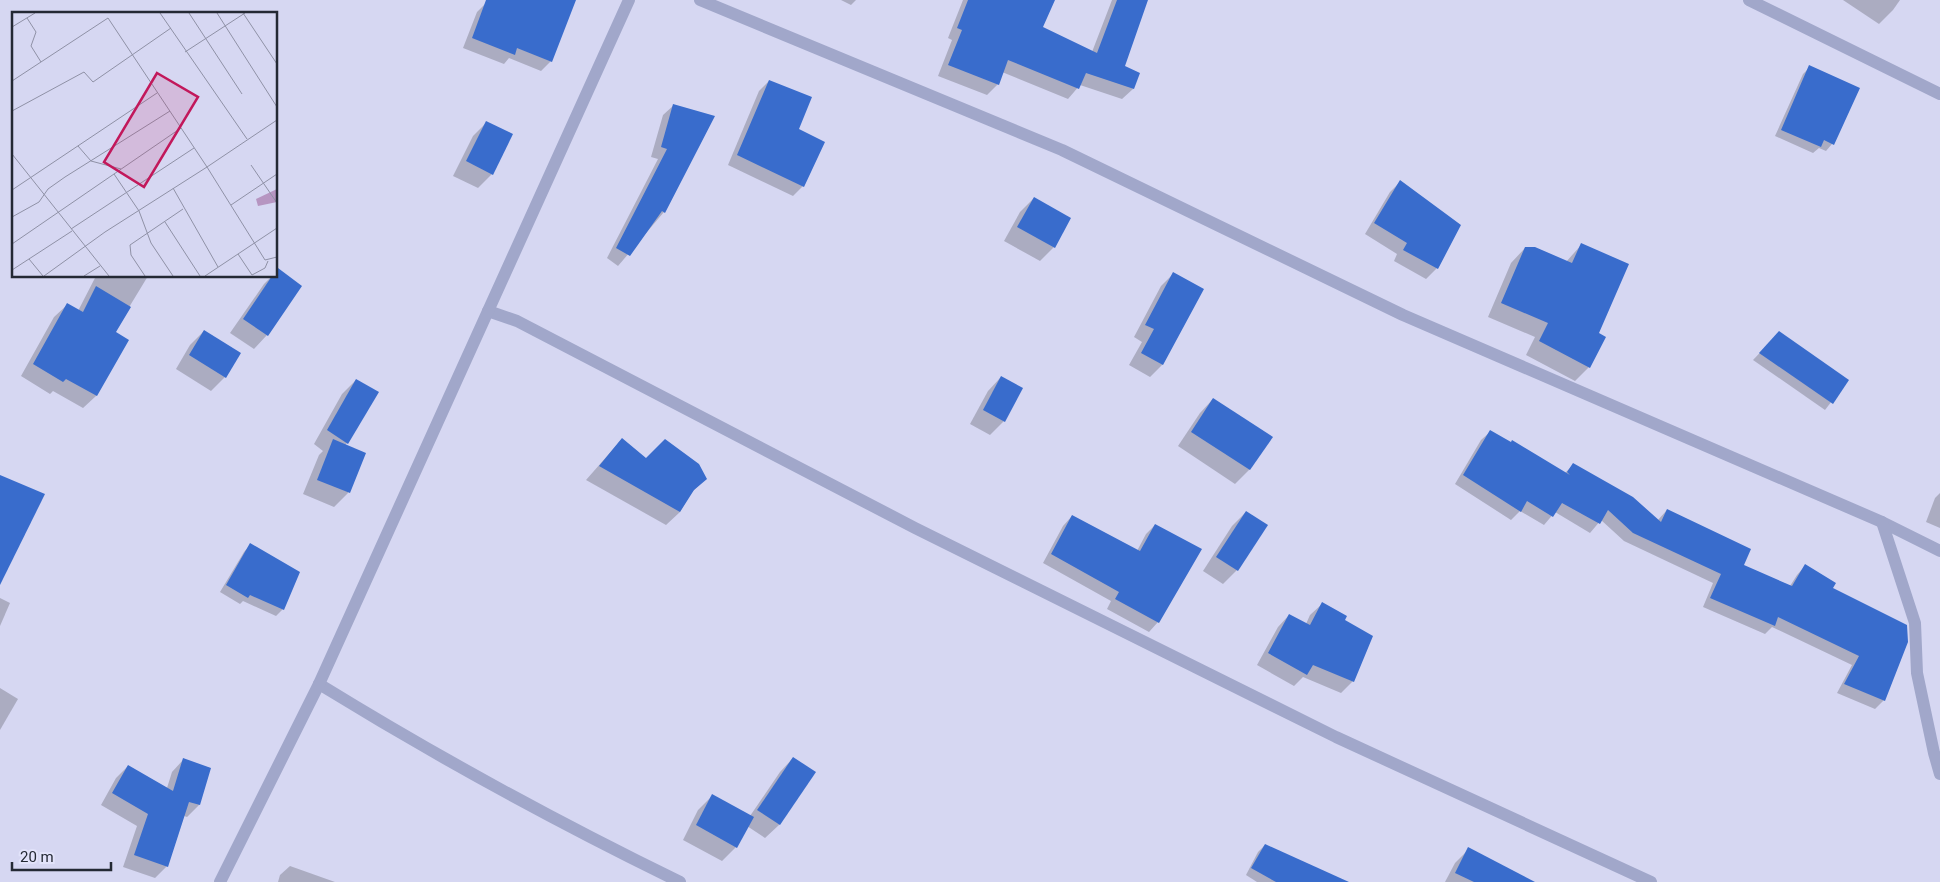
<svg xmlns="http://www.w3.org/2000/svg" width="1940" height="882" font-family="Roboto,sans-serif">
  <rect width="100%" height="100%" fill="#d6d7f2"/>
  <!-- shadow -->
  <g fill="#0003">
    <path d="M511,0H575L551,61L541,71L509,58L504,64L463,48L477,12L487,2Z"/>
    <path d="M841,0H856L851,5Z"/>
    <path d="M963,0H1053L1041,28L1092,52L1112,0H1146L1123,66L1133,89L1122,99L1080,85L1068,99L1002,72L998,84L987,95L938,76L952,40L948,38Z"/>
    <path d="M1843,0H1900L1893,10L1879,24Z"/>
    <path d="M1810,67L1858,89L1832,144L1826,151L1819,148L1813,153L1775,136L1803,74Z"/>
    <path d="M769,81L798,130L803,186L793,196L728,165L759,91Z"/>
    <path d="M674,105L664,212L618,266L607,258L658,159L651,157L663,115Z"/>
    <path d="M487,122L492,174L478,188L453,176L473,136Z"/>
    <path d="M1400,182L1437,268L1426,279L1394,261L1397,254L1365,234L1390,192Z"/>
    <path d="M1034,198L1069,218L1054,247L1040,261L1004,241L1020,212Z"/>
    <path d="M1582,244L1597,334L1589,367L1575,381L1526,355L1535,337L1488,317L1511,263L1525,248L1566,262Z"/>
    <path d="M278,270L267,335L254,349L230,333L264,284L272,276H276Z"/>
    <path d="M1173,274L1202,289L1162,365L1150,377L1129,365L1142,342L1134,337L1161,286Z"/>
    <path d="M96,276H148L114,332L127,340L96,396L83,408L53,391L50,394L21,376L54,317L67,305L78,311Z"/>
    <path d="M204,331L225,377L211,391L176,369L190,345Z"/>
    <path d="M1773,339L1848,380L1825,410L1753,360Z"/>
    <path d="M1001,377L1004,421L990,435L970,424L988,391Z"/>
    <path d="M356,380L377,393L345,446L364,453L348,493L334,507L303,494L319,455L323,451L314,444L342,394Z"/>
    <path d="M1213,399L1271,437L1249,470L1235,484L1178,446L1200,413Z"/>
    <path d="M1490,432L1565,473L1573,465L1657,521L1667,510L1742,565L1790,586L1797,575L1805,566L1832,589L1884,700L1875,709L1837,693L1852,665L1772,627L1765,634L1703,607L1713,583L1624,541L1601,520L1590,533L1555,512L1544,525L1520,511L1511,520L1455,484L1481,440Z"/>
    <path d="M622,439L646,460L706,478L691,493L680,512L666,525L586,480Z"/>
    <path d="M1940,493V528L1926,522L1935,498Z"/>
    <path d="M1246,512L1266,525L1237,570L1223,584L1203,571L1232,526Z"/>
    <path d="M1072,516L1137,551L1146,534L1155,525L1173,594L1158,622L1149,632L1107,609L1111,601L1043,563L1063,526Z"/>
    <path d="M250,545L283,609L276,616L243,601L240,604L220,592L244,552Z"/>
    <path d="M0,598L10,603L0,626Z"/>
    <path d="M1322,604L1343,621L1353,681L1341,693L1303,677L1294,686L1257,665L1278,627L1289,615L1306,624L1310,615Z"/>
    <path d="M0,688L18,699L0,730Z"/>
    <path d="M793,758L814,772L779,825L765,838L747,826L736,847L722,861L683,840L698,810L712,796L750,816L780,772Z"/>
    <path d="M183,760L210,768L199,805L187,817L184,816L167,866L155,878L123,867L137,826L101,805L116,778L128,766L167,788L172,772Z"/>
    <path d="M1265,845L1324,882H1257L1246,875L1258,852Z"/>
    <path d="M1469,849L1502,882H1445L1455,863Z"/>
    <path d="M290,866L335,882H278L280,875Z"/>
  </g>
  <!-- building -->
  <g fill="#396ccc">
    <path d="M486,0H576L552,62L517,48L515,55L472,38Z"/>
    <path d="M968,0H1055L1043,27L1097,53L1117,0H1148L1125,66L1140,73L1134,89L1086,73L1079,89L1008,60L999,85L948,65L962,30L957,28Z"/>
    <path d="M1809,65L1860,88L1834,145L1824,140L1821,147L1781,130Z"/>
    <path d="M769,80L812,97L799,129L825,142L804,187L737,155Z"/>
    <path d="M673,104L715,116L665,213L662,211L630,256L616,248L667,149L661,147Z"/>
    <path d="M486,121L513,134L493,175L466,161Z"/>
    <path d="M1400,180L1461,225L1438,269L1403,250L1407,243L1374,223Z"/>
    <path d="M1034,197L1071,218L1055,248L1017,227Z"/>
    <path d="M1581,243L1629,264L1599,333L1606,337L1590,368L1539,341L1548,323L1501,303L1525,247H1535L1572,263Z"/>
    <path d="M278,268L302,286L268,336L243,319L272,276H276Z"/>
    <path d="M1173,272L1204,289L1163,365L1141,353L1154,329L1145,325Z"/>
    <path d="M96,286L131,307L116,332L129,340L97,396L66,379L63,382L33,364L67,303L83,312Z"/>
    <path d="M204,330L241,353L226,378L189,355Z"/>
    <path d="M1779,331L1849,380L1833,404L1759,353Z"/>
    <path d="M1001,376L1023,388L1005,422L983,410Z"/>
    <path d="M356,379L379,392L348,444L327,430Z"/>
    <path d="M1213,398L1273,437L1250,470L1191,432Z"/>
    <path d="M1490,430L1511,442L1512,440L1570,475L1567,472L1573,463L1633,497L1661,522L1667,509L1751,549L1744,565L1792,586L1805,564L1836,583L1833,588L1907,625L1908,642L1885,701L1844,684L1859,656L1778,617L1775,626L1710,598L1721,574L1633,533L1608,510L1600,524L1562,503L1553,517L1527,501L1521,512L1463,475Z"/>
    <path d="M622,438L646,458L665,439L699,464L707,479L694,490L680,512L599,466Z"/>
    <path d="M333,439L366,453L350,493L317,480Z"/>
    <path d="M0,475L45,494L0,585Z"/>
    <path d="M1246,511L1268,525L1238,571L1216,557Z"/>
    <path d="M1072,515L1140,551L1155,524L1202,549L1159,623L1115,599L1119,592L1051,554Z"/>
    <path d="M250,543L300,572L284,610L250,595L248,598L226,585Z"/>
    <path d="M1322,602L1347,616L1345,620L1373,636L1354,682L1313,665L1307,675L1268,653L1289,614L1310,625Z"/>
    <path d="M793,757L816,772L780,825L757,810Z"/>
    <path d="M183,758L211,768L200,805L189,802L168,867L134,855L148,814L112,793L128,765L173,791Z"/>
    <path d="M712,794L754,817L737,848L696,825Z"/>
    <path d="M1265,844L1349,882H1276L1251,868Z"/>
    <path d="M1468,847L1535,882H1474L1455,873Z"/>
  </g>
  <g fill="none" stroke-linecap="round" stroke-linejoin="round">
    <!-- minor -->
    <g stroke="#a1a7ca" stroke-width="12">
      <path d="M700,0L1062,150L1403,315L1882,522L1940,551"/>
      <path d="M1749,0L1940,94"/>
      <path d="M488,311L517,321L915,528L1336,737L1651,882"/>
      <path d="M1882,522L1915,623L1917,673L1934,753L1940,774"/>
      <path d="M319,684C436,756 557,822 680,882"/>
    </g>
    <!-- tertiary -->
    <path stroke="#a1a7ca" stroke-width="12" d="M220,882L319,684L629,0"/>
  </g>
  <!-- overview -->
  <g transform="translate(12 12)">
    <rect width="265" height="265" fill="#d6d7f2"/>
    <path d="M265,177V190L246,194L244,187Z" fill="#b695c1"/>
    <path fill="none" stroke="#8f91a6" stroke-width="1" d="M148,1L235,127M177,1L230,82M205,1L265,95M231,1L265,52M15,6L24,20L19,34L29,50M0,15L23,1M173,40L233,1M0,69L96,6L195,155L265,108M0,99L72,60L81,70L159,16M66,134L79,149L109,157M0,142L97,264M239,153L265,191M102,162L127,199L139,231L161,264M161,176L206,255M0,178L145,81M219,193L265,162M0,205L27,190L36,177L53,165L158,99M153,210L188,264M59,217L182,136M0,232L169,116M226,242L240,263L253,256L256,249M17,247L31,264M0,258L60,219M32,264L93,220L195,155L253,248L265,245M72,264L88,254M133,264L119,243L118,233L171,197M193,264L265,216"/>
    <path fill="#c2185b" fill-opacity="0.15" stroke="#c2185b" stroke-width="2.5" d="M145,61L186,85L132,175L92,150Z"/>
    <rect width="265" height="265" fill="none" stroke="#242934" stroke-width="2.5"/>
  </g>
  <!-- scale -->
  <path d="M12 862v8h99v-8" fill="none" stroke="#242934" stroke-width="2.5"/>
  <text x="20" y="862" font-size="15" fill="#242934" stroke="#e2e3fa" stroke-width="4" paint-order="stroke">20 m</text>
</svg>
